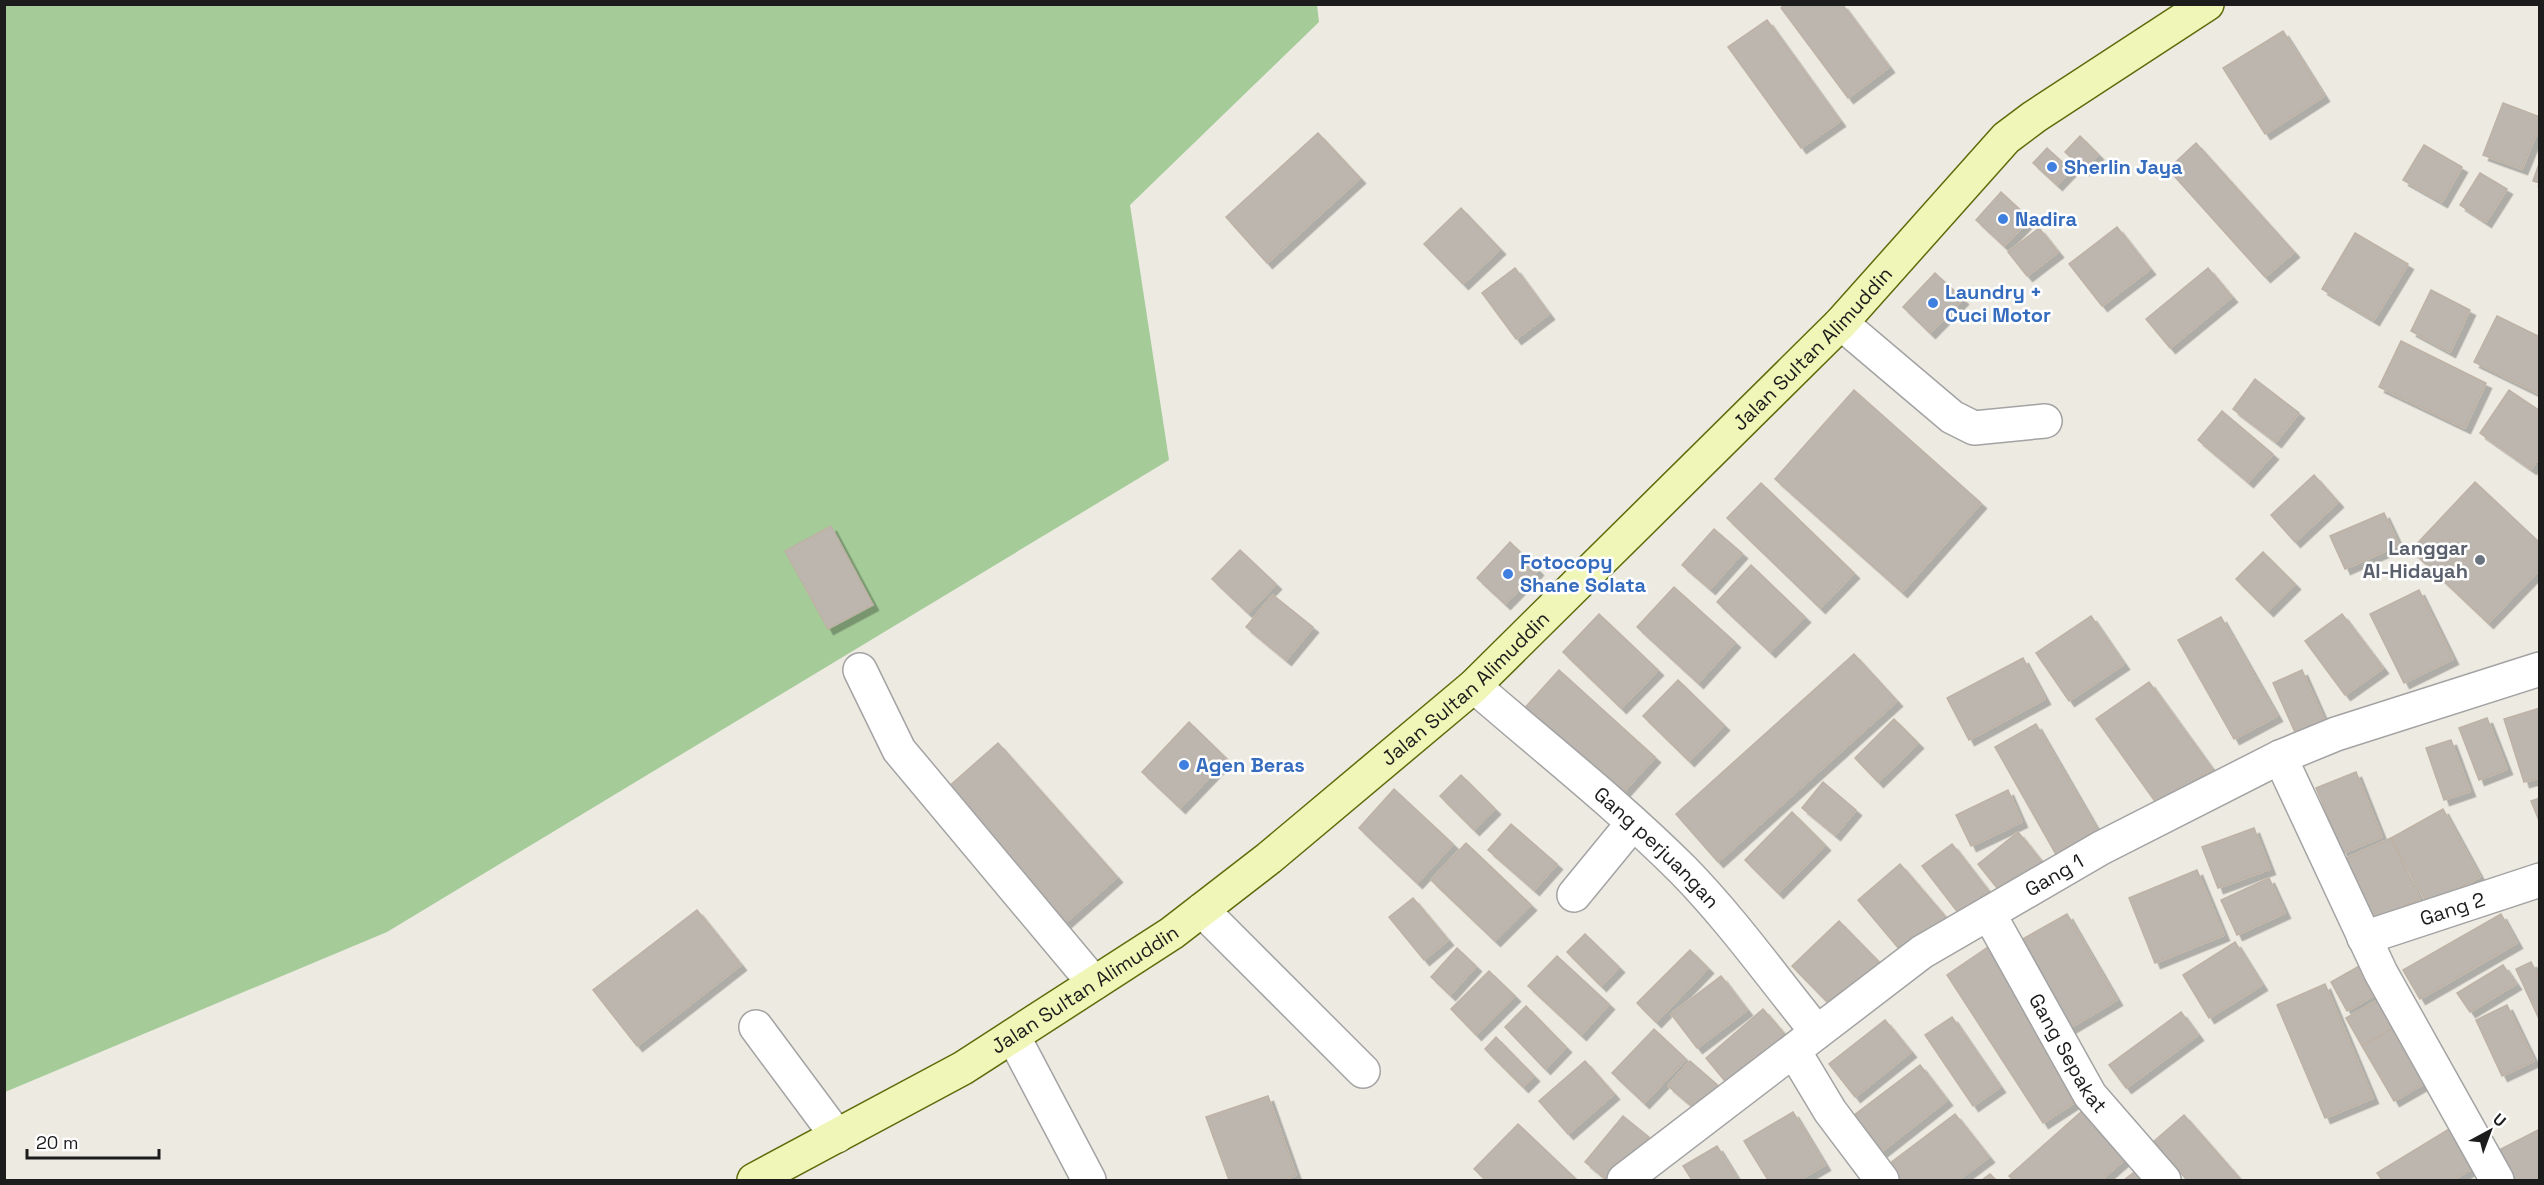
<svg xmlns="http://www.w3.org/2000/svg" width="2544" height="1185" font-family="'Space Grotesk',sans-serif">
  <defs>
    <filter id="shadow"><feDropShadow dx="5.5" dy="5.5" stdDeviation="0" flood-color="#0004"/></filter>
  </defs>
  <rect width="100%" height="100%" fill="#edeae2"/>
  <!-- forest -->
  <path fill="#a4cb98" d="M5,5H1317L1319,22L1130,205L1169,460L387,932L5,1092Z"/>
  <!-- building -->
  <g fill="#bdb6af" stroke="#beb2a5" stroke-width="1.5" filter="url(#shadow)">
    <path d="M1786,4H1842L1889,67L1848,98L1781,8Z"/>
    <path d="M1767,20L1840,121L1801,148L1728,47Z"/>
    <path d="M2283,31L2324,96L2265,134L2223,68Z"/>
    <path d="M2503,103L2540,117V125L2522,169L2483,155Z"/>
    <path d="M1318,133L1360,178L1267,263L1226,217Z"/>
    <path d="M2080,136L2098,154L2084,170L2065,152Z"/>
    <path d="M2196,143L2294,252L2265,277L2168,169Z"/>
    <path d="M2424,145L2462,167L2442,202L2403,180Z"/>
    <path d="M2047,148L2071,170L2057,185L2033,163Z"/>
    <path d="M2540,161V183L2533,181Z"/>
    <path d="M2480,173L2507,189L2486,222L2460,205Z"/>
    <path d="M2001,192L2030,219L2004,246L1976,220Z"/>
    <path d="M1461,208L1500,249L1463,284L1424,244Z"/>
    <path d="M2117,227L2150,269L2102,306L2069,264Z"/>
    <path d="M2039,228L2058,252L2027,276L2008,252Z"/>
    <path d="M2355,233L2408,264L2374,320L2322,289Z"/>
    <path d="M1515,268L1549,314L1516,339L1482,293Z"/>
    <path d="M2208,268L2232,297L2170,348L2146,319Z"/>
    <path d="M1935,273L1963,299L1930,333L1903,307Z"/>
    <path d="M2431,290L2470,310L2450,352L2411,331Z"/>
    <path d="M2497,316L2540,337V394L2474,362Z"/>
    <path d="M2401,341L2486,383L2465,428L2379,387Z"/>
    <path d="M2255,379L2299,413L2276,442L2233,409Z"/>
    <path d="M1854,390L1981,503L1902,592L1775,479Z"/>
    <path d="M2509,390L2540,411V456L2531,469L2480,433Z"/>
    <path d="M2222,411L2273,454L2248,482L2198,440Z"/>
    <path d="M2314,475L2338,502L2295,542L2271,515Z"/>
    <path d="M2475,482L2540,543V569L2488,623L2411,550Z"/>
    <path d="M1761,483L1854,573L1820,608L1727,518Z"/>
    <path d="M2384,513L2399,545L2345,569L2330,536Z"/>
    <path d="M831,526L873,605L828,629L785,551Z"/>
    <path d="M1714,529L1742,553L1710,589L1682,565Z"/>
    <path d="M1510,542L1538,570L1505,604L1477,578Z"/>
    <path d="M1240,550L1276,584L1248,613L1212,579Z"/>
    <path d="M2263,552L2295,584L2268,611L2236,579Z"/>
    <path d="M1751,565L1805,617L1770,652L1717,602Z"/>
    <path d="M1674,587L1735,642L1698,683L1637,627Z"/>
    <path d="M2419,590L2453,659L2404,683L2370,614Z"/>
    <path d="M1273,595L1313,627L1286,660L1246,627Z"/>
    <path d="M1599,614L1658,670L1621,708L1563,652Z"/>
    <path d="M2342,614L2383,668L2345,695L2305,641Z"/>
    <path d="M2091,616L2124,664L2069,701L2036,653Z"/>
    <path d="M2221,617L2277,716L2234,739L2178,640Z"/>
    <path d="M1854,654L1897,701L1718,862L1676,814Z"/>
    <path d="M2023,658L2045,699L1969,740L1947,698Z"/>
    <path d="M1559,670L1655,757L1619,797L1522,711Z"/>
    <path d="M2302,670L2327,726L2298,739L2273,683Z"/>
    <path d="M1678,680L1724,725L1689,761L1643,716Z"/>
    <path d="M2149,682L2212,769L2159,807L2096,719Z"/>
    <path d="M2540,708V778L2524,782L2504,719Z"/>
    <path d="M2487,718L2507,769L2479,780L2459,728Z"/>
    <path d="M1894,719L1918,743L1878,782L1855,758Z"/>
    <path d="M1189,722L1227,759L1180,808L1142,772Z"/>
    <path d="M2036,724L2100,835L2058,858L1995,747Z"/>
    <path d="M2451,740L2470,791L2444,800L2426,748Z"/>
    <path d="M998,743L1117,877L1066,922L947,788Z"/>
    <path d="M2356,772L2382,837L2343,853L2316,788Z"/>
    <path d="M1461,775L1495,809L1474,830L1440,796Z"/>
    <path d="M1823,782L1856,810L1835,835L1802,808Z"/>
    <path d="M1394,789L1453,844L1417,883L1359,828Z"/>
    <path d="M2008,790L2022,822L1971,846L1956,815Z"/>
    <path d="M2540,798V823L2531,801Z"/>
    <path d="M2443,809L2480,877L2428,905L2391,838Z"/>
    <path d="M1792,812L1825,845L1778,893L1745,860Z"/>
    <path d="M1511,824L1557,864L1534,890L1488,850Z"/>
    <path d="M2254,828L2270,869L2218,888L2202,847Z"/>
    <path d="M2018,832L2042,862L2001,893L1978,864Z"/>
    <path d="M2391,838L2420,899L2370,921L2342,860Z"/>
    <path d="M1466,843L1531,905L1495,941L1431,880Z"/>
    <path d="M1952,844L1989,892L1959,914L1922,866Z"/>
    <path d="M1900,864L1948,920L1905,956L1858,900Z"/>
    <path d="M2197,870L2224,935L2155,963L2129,898Z"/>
    <path d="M2269,878L2285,913L2237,935L2221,900Z"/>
    <path d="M1413,898L1448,940L1424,960L1389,917Z"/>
    <path d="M697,910L741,965L637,1046L593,990Z"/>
    <path d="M2067,914L2117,1000L2063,1032L2012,945Z"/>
    <path d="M2501,914L2517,943L2420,999L2403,970Z"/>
    <path d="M1839,921L1882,965L1835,1010L1792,966Z"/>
    <path d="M1585,934L1619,967L1601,986L1567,952Z"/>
    <path d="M2235,942L2262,985L2209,1018L2183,975Z"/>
    <path d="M1988,947L2086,1095L2043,1123L1947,975Z"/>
    <path d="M1457,948L1476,966L1450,995L1431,977Z"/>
    <path d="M1690,950L1708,968L1656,1022L1637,1003Z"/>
    <path d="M1557,956L1609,1004L1581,1035L1528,986Z"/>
    <path d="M2531,962L2540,979V1021L2516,969Z"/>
    <path d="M2361,965L2378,993L2347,1011L2331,982Z"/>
    <path d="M2503,965L2516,984L2470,1012L2457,993Z"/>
    <path d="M1489,971L1515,996L1476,1035L1451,1009Z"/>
    <path d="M1721,976L1747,1010L1697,1048L1671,1014Z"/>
    <path d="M2325,984L2373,1098L2325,1118L2277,1005Z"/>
    <path d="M2387,995L2402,1023L2362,1046L2346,1018Z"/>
    <path d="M2507,1005L2534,1061L2502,1076L2476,1020Z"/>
    <path d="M1526,1006L1566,1047L1545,1069L1505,1027Z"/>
    <path d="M1763,1009L1792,1043L1734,1092L1706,1058Z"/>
    <path d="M2181,1012L2198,1035L2126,1088L2109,1065Z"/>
    <path d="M1952,1017L2000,1087L1973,1106L1925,1035Z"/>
    <path d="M1885,1020L1911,1052L1855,1097L1829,1064Z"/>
    <path d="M2402,1023L2434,1078L2394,1101L2362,1046Z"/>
    <path d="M1654,1029L1686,1059L1644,1103L1612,1073Z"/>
    <path d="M1496,1037L1534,1076L1523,1087L1485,1049Z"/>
    <path d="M1585,1061L1614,1094L1568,1134L1539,1101Z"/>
    <path d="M1690,1061L1721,1088L1700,1113L1668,1086Z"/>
    <path d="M1920,1065L1947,1100L1881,1152L1853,1116Z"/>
    <path d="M1268,1096L1296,1175L1282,1180H1229L1206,1117Z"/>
    <path d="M2082,1111L2125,1159L2101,1180H2013L2009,1176Z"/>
    <path d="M1793,1112L1825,1165L1799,1180H1768L1744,1141Z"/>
    <path d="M1955,1114L1989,1157L1958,1180H1902L1889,1164Z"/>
    <path d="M2184,1115L2241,1180H2187L2153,1142Z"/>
    <path d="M1623,1116L1649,1137L1614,1180H1607L1585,1162Z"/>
    <path d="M1518,1124L1577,1180H1486L1474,1169Z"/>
    <path d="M2449,1129L2473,1168L2453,1180H2382L2377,1173Z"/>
    <path d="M2540,1129V1180H2516L2499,1150Z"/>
    <path d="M1717,1146L1738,1180H1692L1683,1166Z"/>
    <path d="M2137,1170L2146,1180H2124Z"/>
    <path d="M1990,1174L1996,1180H1982Z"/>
  </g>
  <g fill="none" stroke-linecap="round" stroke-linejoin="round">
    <!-- street casing -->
    <g stroke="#a3a3a3" stroke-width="36">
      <g id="street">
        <path d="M1841,323L1952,417L1974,428L2045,421"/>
        <path d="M860,670L899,750L1094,983"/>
        <path id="s1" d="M1474,686C1544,747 1618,805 1683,870C1732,920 1773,978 1817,1032"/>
        <path d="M2280,757L2381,973L2497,1180"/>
        <path d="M1574,895L1633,823"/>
        <path d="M1202,910L1363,1071"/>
        <path id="s2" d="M1989,914L2090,1095L2164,1180"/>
        <path id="s3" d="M2364,938L2540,880"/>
        <path d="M756,1027L837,1136"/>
        <path d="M1013,1036L1089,1180"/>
        <path d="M1794,1051L1830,1111L1882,1180"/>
        <path id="s4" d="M1624,1180L1922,952L2101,848L2280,757L2336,734L2540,669"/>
      </g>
    </g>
    <!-- secondary casing -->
    <g stroke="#5c6c0a" stroke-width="36">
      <g id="secondary">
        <path id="s5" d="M754,1180L963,1068L1172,933L1269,858L1474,686L1841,323L2006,138L2034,117L2207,4"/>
      </g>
    </g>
    <!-- street -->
    <use href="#street" stroke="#fff" stroke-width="33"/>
    <!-- secondary -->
    <use href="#secondary" stroke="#eff6b7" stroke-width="33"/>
  </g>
  <!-- markers -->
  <g fill="#3f7fe0" stroke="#fff" stroke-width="2">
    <circle cx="2052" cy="167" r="6"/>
    <circle cx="2003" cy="219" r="6"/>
    <circle cx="1933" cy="303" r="6"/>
    <circle cx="1508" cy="574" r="6"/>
    <circle cx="1184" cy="765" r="6"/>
  </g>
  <circle fill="#6b7280" stroke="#fff" stroke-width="2" cx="2480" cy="560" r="6"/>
  <g text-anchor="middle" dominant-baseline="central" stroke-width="5" stroke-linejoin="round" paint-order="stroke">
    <!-- shop labels -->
    <g font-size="20" font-weight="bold" fill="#366cbe" stroke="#fff" text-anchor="start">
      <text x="2064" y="167">Sherlin Jaya</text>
      <text x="2015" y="219">Nadira</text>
      <text x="1945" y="292">Laundry +<tspan x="1945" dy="23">Cuci Motor</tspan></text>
      <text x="1520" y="562">Fotocopy<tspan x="1520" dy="23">Shane Solata</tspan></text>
      <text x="1196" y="765">Agen Beras</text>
    </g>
    <!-- street labels -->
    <g font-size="20" fill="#1c1c1c" stroke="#fff">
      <text stroke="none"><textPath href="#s5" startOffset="1354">Jalan Sultan Alimuddin</textPath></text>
      <text stroke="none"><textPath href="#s5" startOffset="868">Jalan Sultan Alimuddin</textPath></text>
      <text stroke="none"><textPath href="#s1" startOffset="244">Gang perjuangan</textPath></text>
      <text stroke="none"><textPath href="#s4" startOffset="528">Gang 1</textPath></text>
      <text stroke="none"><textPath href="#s3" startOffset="93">Gang 2</textPath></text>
      <text stroke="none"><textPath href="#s5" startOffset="382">Jalan Sultan Alimuddin</textPath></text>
      <text stroke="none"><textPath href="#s2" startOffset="160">Gang Sepakat</textPath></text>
    </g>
    <!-- worship labels -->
    <g font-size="20" font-weight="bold" fill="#5b616d" stroke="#fff" text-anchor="end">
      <text x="2468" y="548">Langgar<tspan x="2468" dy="23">Al-Hidayah</tspan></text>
    </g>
  </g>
  <!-- border -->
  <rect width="2544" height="1185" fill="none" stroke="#1c1c1c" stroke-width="12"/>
  <!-- north arrow -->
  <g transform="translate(2490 1131) rotate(41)" stroke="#ffffff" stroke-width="4.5" paint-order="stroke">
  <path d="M0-4.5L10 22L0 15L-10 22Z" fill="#1c1c1c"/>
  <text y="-9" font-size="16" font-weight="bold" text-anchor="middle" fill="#1c1c1c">U</text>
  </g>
  <!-- scale -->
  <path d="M27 1149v9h132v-9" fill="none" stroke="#1c1c1c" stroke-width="3"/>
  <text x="36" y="1149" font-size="18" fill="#1c1c1c" stroke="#ffffff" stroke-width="4.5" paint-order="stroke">20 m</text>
</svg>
